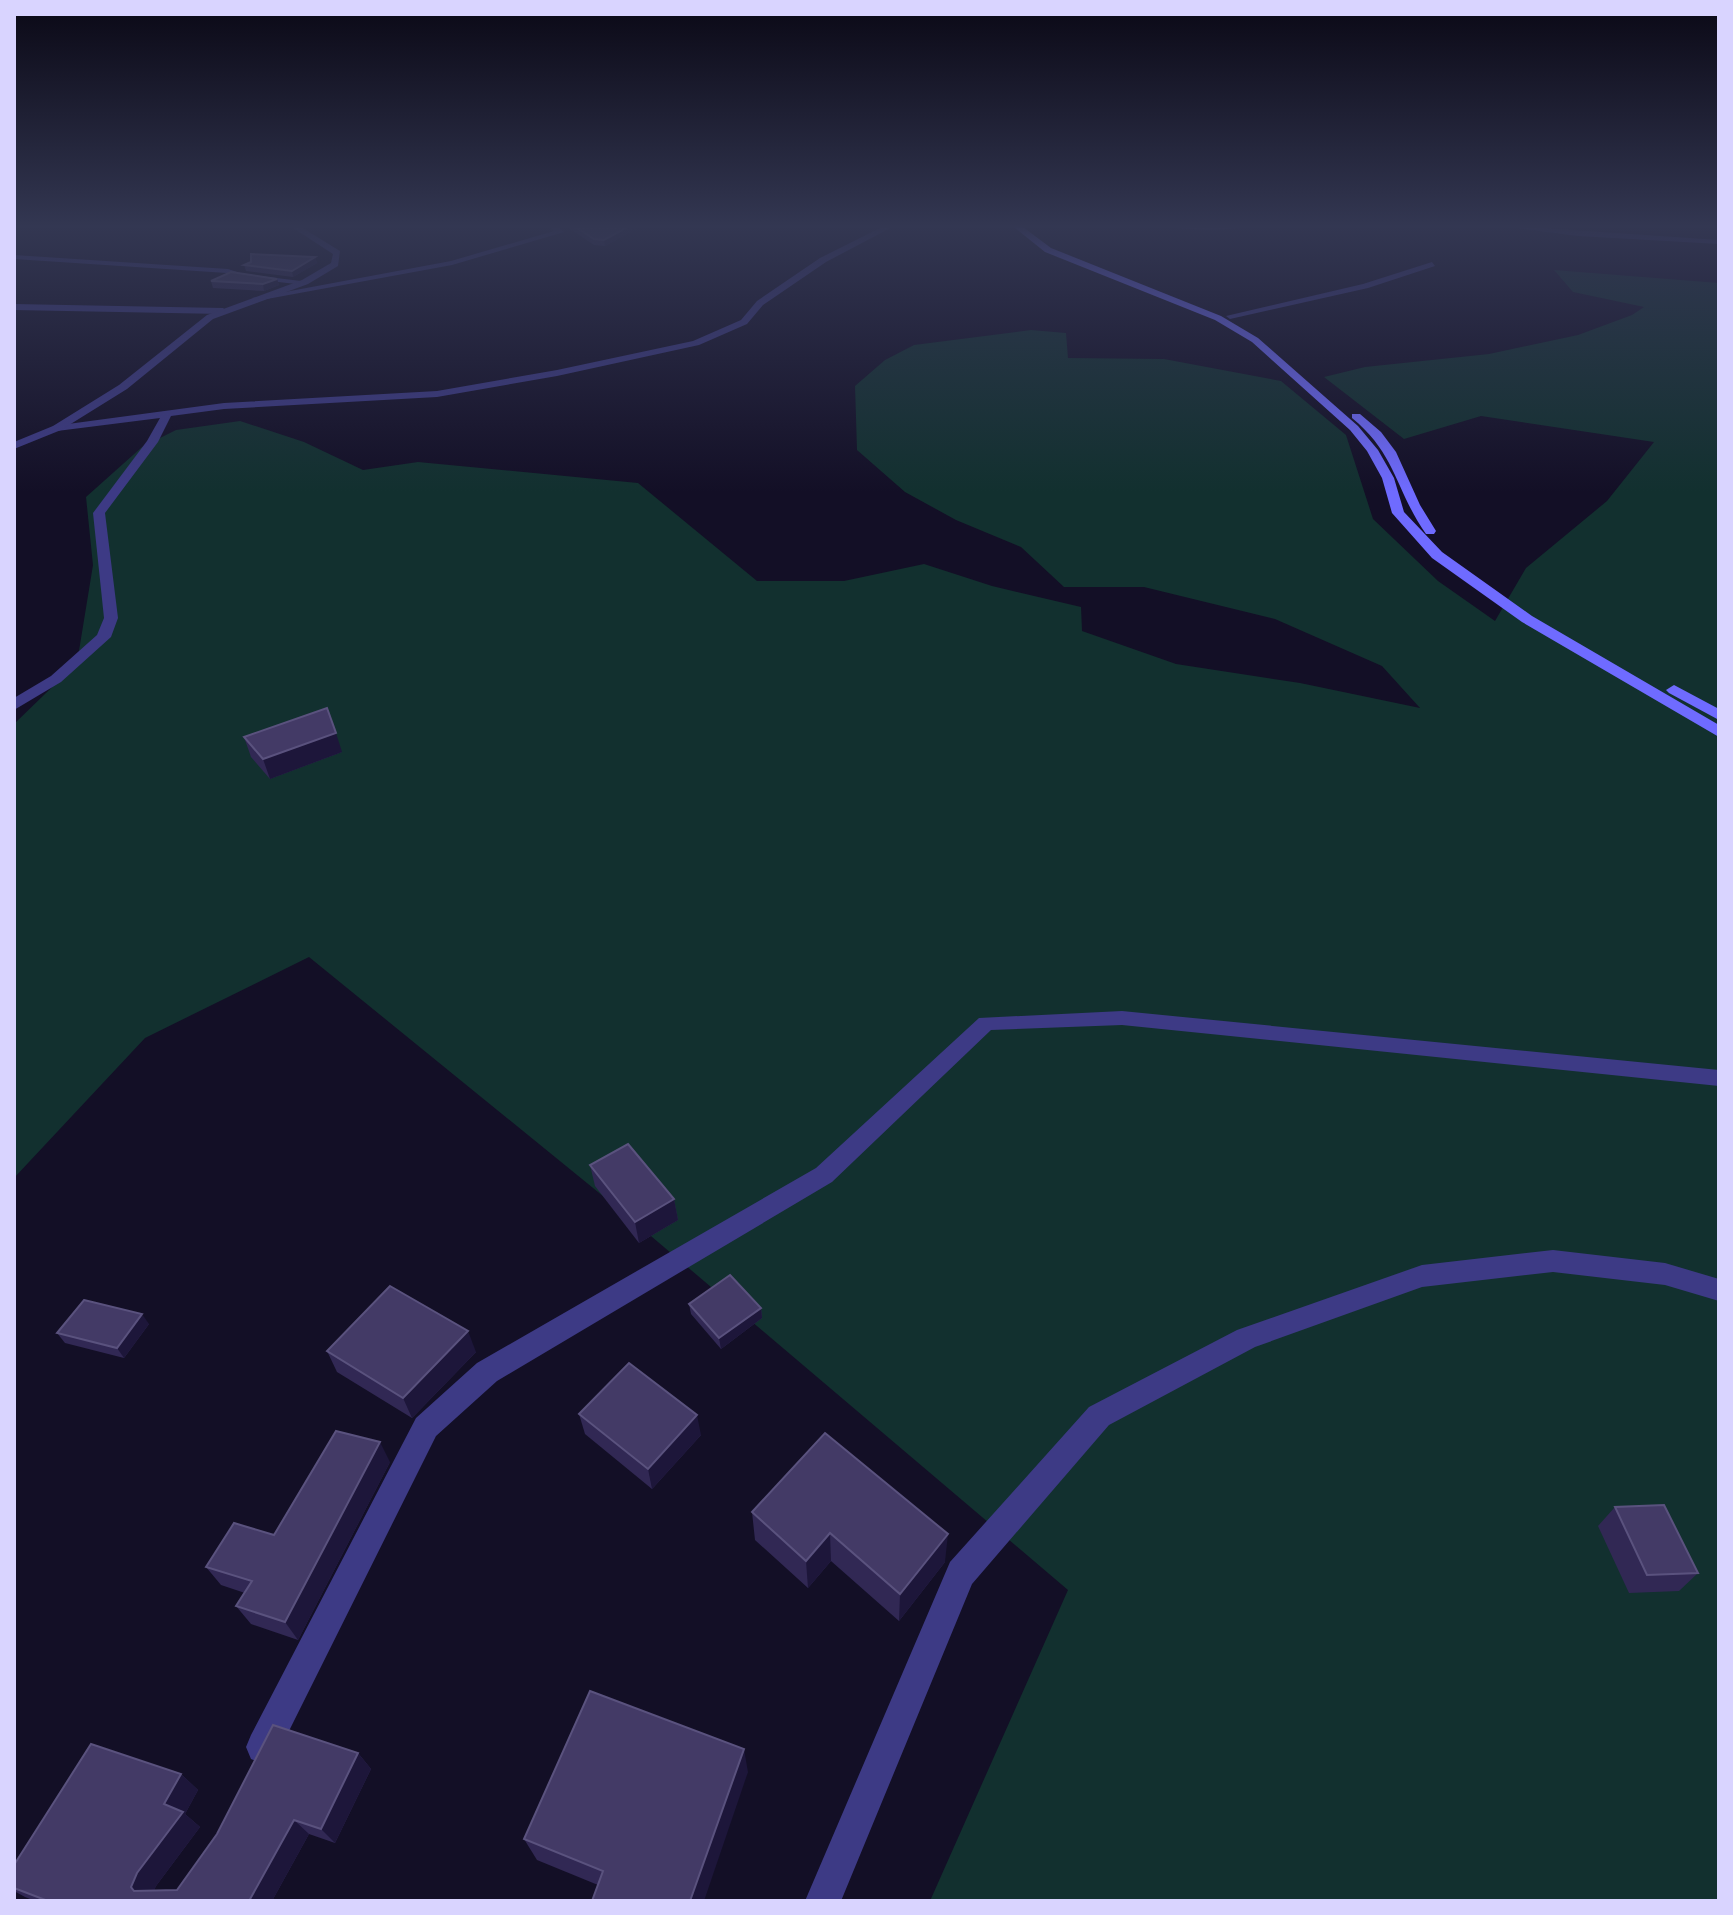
<svg xmlns="http://www.w3.org/2000/svg" width="1733" height="1915" font-family="'Titillium Web',sans-serif">
  <rect width="100%" height="100%" fill="#130f26"/>
  <!-- green -->
  <path fill="#12302f" d="M1554,270L1719,283V1901H930L1068,1590L625,1214L309,957L145,1038L14,1178V724L77,663L93,565L86,497L142,447L176,430L240,421L304,442L363,470L418,462L638,483L757,581H844L924,564L992,586L1081,607L1082,631L1176,664L1300,683L1420,708L1382,666L1275,619L1144,587H1064L1021,547L956,520L905,492L857,450L855,386L885,360L914,345L1031,330L1066,333L1068,358L1164,359L1281,381L1346,435L1373,519L1438,581L1495,621L1526,568L1607,501L1654,442L1481,416L1404,439L1324,377L1365,367L1489,354L1578,335L1632,315L1644,307L1573,292Z"/>
  <g fill="none" stroke-linecap="round" stroke-linejoin="round">
    <!-- minor -->
    <g fill="#3d3a85" fill-rule="evenodd">
      <path d="M546,224H555L564,232L452,265L256,301L252,298L451,261L554,231Z"/>
      <path d="M888,224L896,225L826,262L763,305L747,324L699,345L557,376L437,397L224,409L171,416L158,442L105,513L118,618L111,637L61,682L14,710V698L51,676L97,635L104,618L93,513L147,441L160,418L57,431L52,428L53,426L224,403L437,391L557,370L693,341L741,320L757,301L820,258Z"/>
      <path d="M14,255L228,269L243,274L309,282L305,285L242,278L227,273L14,259Z"/>
      <path d="M1432,262L1435,266L1368,288L1230,319L1226,316L1363,284Z"/>
      <path d="M14,304L223,308L227,311L223,314L14,310Z"/>
      <path d="M1122,1011L1719,1070V1086L1122,1025L991,1030L832,1182L497,1381L436,1436L275,1759L263,1764L251,1759L246,1747L251,1735L416,1418L477,1363L816,1168L979,1018Z"/>
      <path d="M1553,1250L1665,1263L1719,1279V1301L1665,1285L1553,1272L1422,1287L1255,1347L1109,1425L972,1584L841,1901H805L950,1562L1089,1407L1237,1330L1422,1265Z"/>
    </g>
    <!-- tertiary -->
    <g fill="#3d3a85" fill-rule="evenodd">
      <path d="M287,224H296L340,251L338,266L308,284L213,319L127,389L61,430L14,449V442L53,426L119,385L207,315L302,280L331,263L333,254Z"/>
      <path d="M774,224H927L923,226Z"/>
      <path d="M1099,224H1307L1210,230Z"/>
      <path d="M1484,224L1719,240V244L1578,236Z"/>
    </g>
    <!-- secondary -->
    <g fill="#6f6bff" fill-rule="evenodd">
      <path d="M1010,224H1019L1051,248L1221,316L1258,338L1358,426L1378,450L1394,478L1404,512L1442,552L1532,616L1719,725V737L1522,622L1432,558L1392,513L1382,478L1367,451L1350,430L1252,342L1215,320L1045,252Z"/>
      <path d="M1352,414H1360L1381,432L1396,452L1420,505L1436,531L1434,534H1426C1395,490 1397,455 1352,418Z"/>
      <path d="M1674,685L1719,709V720L1669,693L1666,690Z"/>
    </g>
  </g>
  <!-- wall -->
  <g fill="#312854">
    <path d="M563,224H641V226L605,246L594,245Z"/>
    <path d="M315,257L317,263L293,277L246,271L244,265Z"/>
    <path d="M277,279L279,285L264,291L213,288L211,281Z"/>
    <path d="M244,737L342,752L270,779L251,757Z"/>
    <path d="M590,1165L674,1199L678,1220L639,1243L595,1186Z"/>
    <path d="M689,1304L761,1308L762,1318L721,1349L691,1314Z"/>
    <path d="M149,1324L124,1358L65,1343L57,1333Z"/>
    <path d="M327,1351L476,1352L412,1418L337,1372Z"/>
    <path d="M579,1414L701,1435L652,1489L585,1434Z"/>
    <path d="M390,1462L298,1640L251,1624L236,1606L245,1593L221,1585L206,1567L274,1535Z"/>
    <path d="M1615,1507L1698,1573L1679,1591L1629,1593L1598,1526Z"/>
    <path d="M752,1512L945,1562L899,1621L831,1561L808,1588L755,1540Z"/>
    <path d="M358,1753L371,1769L335,1843L309,1834L272,1901H35L25,1897L14,1891V1865L181,1774L198,1790L185,1814L200,1827L156,1886L154,1890H177Z"/>
    <path d="M748,1772L598,1885L537,1860L524,1839Z"/>
  </g>
  <!-- shaded-wall -->
  <g fill="#1d163a">
    <path d="M633,224H641V226L605,246L604,240Z"/>
    <path d="M315,257L317,263L293,277L292,271Z"/>
    <path d="M277,279L279,285L264,291L263,284Z"/>
    <path d="M336,733L342,752L270,779L263,759Z"/>
    <path d="M674,1199L678,1220L639,1243L635,1222Z"/>
    <path d="M761,1308L762,1318L721,1349L719,1338Z"/>
    <path d="M142,1314L149,1324L124,1358L117,1348Z"/>
    <path d="M468,1331L476,1352L412,1418L403,1398Z"/>
    <path d="M697,1415L701,1435L652,1489L648,1469Z"/>
    <path d="M380,1442L390,1462L298,1640L285,1622Z"/>
    <path d="M830,1533L831,1561L808,1588L806,1561Z"/>
    <path d="M948,1534L945,1562L899,1621L900,1594Z"/>
    <path d="M744,1749L748,1772L704,1901H690Z"/>
    <path d="M358,1753L371,1769L335,1843L321,1829Z"/>
    <path d="M181,1774L198,1790L185,1814L200,1827L156,1886L150,1900L134,1891L131,1887L164,1804Z"/>
    <path d="M294,1820L309,1834L272,1901H249Z"/>
  </g>
  <!-- building -->
  <g fill="#433a66" stroke="#5a527e" stroke-width="2">
    <path d="M571,224H633L604,240L594,239Z"/>
    <path d="M251,254L315,257L292,271L244,265L251,262Z"/>
    <path d="M231,272L277,279L263,284L211,281Z"/>
    <path d="M327,708L336,733L263,759L244,737Z"/>
    <path d="M628,1144L674,1199L635,1222L590,1165Z"/>
    <path d="M730,1275L761,1308L719,1338L689,1304Z"/>
    <path d="M390,1286L468,1331L403,1398L327,1351Z"/>
    <path d="M84,1300L142,1314L117,1348L57,1333Z"/>
    <path d="M629,1363L697,1415L648,1469L579,1414Z"/>
    <path d="M336,1431L380,1442L285,1622L236,1606L252,1581L206,1567L234,1523L274,1535Z"/>
    <path d="M825,1433L948,1534L900,1594L830,1533L806,1561L752,1512Z"/>
    <path d="M1664,1505L1698,1573L1647,1575L1615,1507Z"/>
    <path d="M590,1691L744,1749L690,1901H592L603,1871L524,1839Z"/>
    <path d="M273,1725L358,1753L321,1829L294,1820L249,1901H48L14,1888V1865L91,1744L181,1774L164,1804L183,1812L137,1873L131,1887L134,1891L177,1890L217,1834Z"/>
  </g>
  <!-- sky -->
  <linearGradient id="sky" x2="0" y2="1"><stop stop-color="#0a0815"/><stop offset="0.46" stop-color="#333752"/><stop offset="1" stop-color="#333752" stop-opacity="0"/></linearGradient>
  <rect width="1733" height="492" fill="url(#sky)"/>
  <!-- border -->
  <rect width="1733" height="1915" fill="none" stroke="#d9d4ff" stroke-width="32"/>
</svg>
